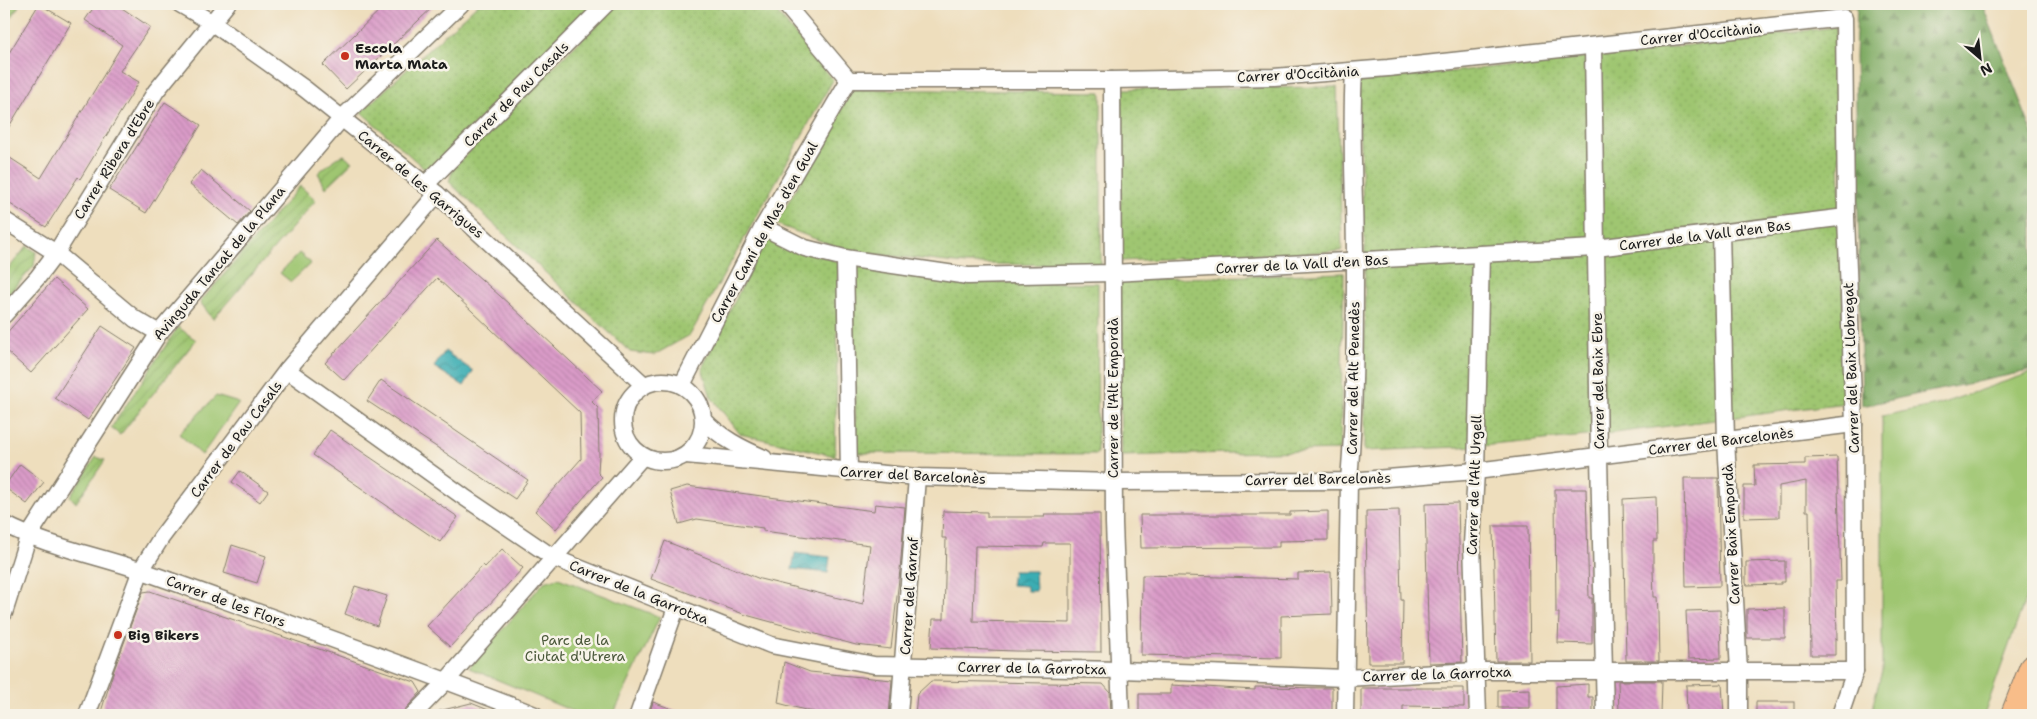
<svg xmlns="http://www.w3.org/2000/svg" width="2037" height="719" font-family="'Shantell Sans',sans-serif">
  <defs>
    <pattern id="grass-dots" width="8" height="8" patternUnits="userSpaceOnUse" patternTransform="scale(1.25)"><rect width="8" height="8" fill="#9fc671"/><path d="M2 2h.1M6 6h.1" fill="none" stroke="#88aa61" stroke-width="1.8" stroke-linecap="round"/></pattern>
    <pattern id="forest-firs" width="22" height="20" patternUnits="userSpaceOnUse" patternTransform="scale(1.25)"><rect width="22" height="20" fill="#7fab63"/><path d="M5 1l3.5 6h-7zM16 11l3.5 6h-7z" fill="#678a51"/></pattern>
    <pattern id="garden-furrows" width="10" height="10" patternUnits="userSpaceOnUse" patternTransform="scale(1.25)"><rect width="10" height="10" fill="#9fc671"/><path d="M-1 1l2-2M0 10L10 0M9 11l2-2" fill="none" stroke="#88aa61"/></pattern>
    <pattern id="water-waves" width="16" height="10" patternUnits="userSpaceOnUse" patternTransform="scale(1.25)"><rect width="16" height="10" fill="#3badb3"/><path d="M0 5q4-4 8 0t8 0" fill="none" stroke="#318c91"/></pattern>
    <pattern id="building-back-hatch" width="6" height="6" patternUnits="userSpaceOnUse" patternTransform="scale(1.25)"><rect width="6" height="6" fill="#da9bc8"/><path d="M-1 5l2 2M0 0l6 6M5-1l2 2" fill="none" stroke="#ba85ab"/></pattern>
  </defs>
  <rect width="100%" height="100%" fill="#f7f3e8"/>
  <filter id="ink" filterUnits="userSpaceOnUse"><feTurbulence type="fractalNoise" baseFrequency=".02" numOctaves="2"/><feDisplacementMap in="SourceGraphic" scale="10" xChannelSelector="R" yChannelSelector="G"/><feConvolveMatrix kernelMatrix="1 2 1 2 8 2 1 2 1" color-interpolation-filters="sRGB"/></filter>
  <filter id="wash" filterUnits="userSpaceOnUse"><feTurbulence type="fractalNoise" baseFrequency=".0096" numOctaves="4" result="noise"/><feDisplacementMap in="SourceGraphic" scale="20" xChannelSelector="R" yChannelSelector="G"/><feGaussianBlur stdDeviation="1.12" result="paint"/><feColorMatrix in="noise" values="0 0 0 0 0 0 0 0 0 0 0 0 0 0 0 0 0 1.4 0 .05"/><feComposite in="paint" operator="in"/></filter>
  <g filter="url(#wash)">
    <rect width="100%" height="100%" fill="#eedebd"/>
    <!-- grass -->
    <g fill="url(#grass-dots)" stroke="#5e7146">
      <path d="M478,4H593L428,172L361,112Z"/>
      <path d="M618,4H770L833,80L690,335L654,355L630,352L449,182L453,168L533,87Z"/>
      <path d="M1836,27L1845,403L1607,434L1481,446L1364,451L1365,248L1357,82L1641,51Z"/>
      <path d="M1337,87L1342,251L1120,261L1121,89Z"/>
      <path d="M853,89L1101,92V265L966,264L847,251L776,224Z"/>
      <path d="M766,237L839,262L835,456L740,434L711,397L702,368Z"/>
      <path d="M852,266L974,282L1098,283L1097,454L856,453Z"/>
      <path d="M1344,273L1340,450L1121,456L1118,280Z"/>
    </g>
    <!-- forest -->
    <path fill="url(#forest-firs)" stroke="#4e6440" d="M1816,4H1982L2033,134V370L1862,406L1855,56L1857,7Z"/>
    <!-- park -->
    <g fill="#9fc671" stroke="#5e7146">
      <path d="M299,253L311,263L291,282L280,273Z"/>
      <path d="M2033,372V578L1984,715H1870L1882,671V416L1937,405Z"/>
      <path d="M216,396L239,403L202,455L179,434Z"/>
      <path d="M558,578L660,617L613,715H582L469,668L544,582Z"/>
    </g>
    <!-- garden -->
    <g fill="url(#garden-furrows)" stroke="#5e7146">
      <path d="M10,4H20L4,30V6Z"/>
      <path d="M344,155L353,162L326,188L318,173L336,158Z"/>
      <path d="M300,186L316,200L213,319L200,302Z"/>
      <path d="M27,246L36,252L34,266L4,300V274Z"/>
      <path d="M178,327L196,340L120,435L111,428Z"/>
      <path d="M96,457L105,460L76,503L70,496Z"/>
    </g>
    <!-- water -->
    <g fill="url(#water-waves)" stroke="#2c6468">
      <path d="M445,351L473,371L464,386L434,367Z"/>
      <path d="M795,553L830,557L828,573L792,569Z"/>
      <path d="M1013,571H1035L1036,591H1027V586L1011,585Z"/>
    </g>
    <g id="blocks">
      <!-- building -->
      <g fill="url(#building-back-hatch)" fill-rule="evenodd">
        <path d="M39,4L71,23L4,135V61Z"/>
        <path d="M96,4H116L150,27L120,71L139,82L80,179L78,177L46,227L4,200V154L41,178L122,45L85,20Z"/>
        <path d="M386,4H436L346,89L323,65Z"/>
        <path d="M165,102L201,125L146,213L109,190Z"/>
        <path d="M201,170L250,211L238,225L189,184Z"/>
        <path d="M437,240L509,304L602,391L592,402L598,408L599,455L598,473L602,477L556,529L535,511L581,459L580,413L437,278L344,380L325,363Z"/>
        <path d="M54,279L88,309L31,373L4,349V336Z"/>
        <path d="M102,326L136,348L88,420L55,398Z"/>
        <path d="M381,380L528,480L515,499L367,401Z"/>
        <path d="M330,430L458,517L440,542L313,455Z"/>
        <path d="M1837,457L1841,581H1836L1837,640L1835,638V655H1811L1809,511H1806V481L1779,486V517L1744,518V486H1755L1754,465L1805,464V458Z"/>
        <path d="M20,464L44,482L27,504L4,487Z"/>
        <path d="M240,471L268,491L260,502L232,482Z"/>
        <path d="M1684,478H1718L1720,586L1686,587Z"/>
        <path d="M687,486L874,511L875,504L905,507L900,570L891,649L856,645L746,615L651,579L665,541L760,579L863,604L870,545L763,531V528L697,519L679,524L670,491Z"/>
        <path d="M1555,489H1586L1589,598H1592V644L1558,643L1559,613H1556Z"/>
        <path d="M1656,497L1657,541H1653V571L1654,597H1657L1658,612L1659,661H1626L1623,499Z"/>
        <path d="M1458,503L1462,662L1429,663L1425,504Z"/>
        <path d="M1399,510L1401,600H1403L1402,663H1368L1366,511Z"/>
        <path d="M943,511L987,512V517H1045L1044,514H1100L1101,652L1016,651L931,648L933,619H944L946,538H942ZM1044,543H1070V623L973,621L975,546L1043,547Z"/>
        <path d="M1328,511V540L1279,541V547L1141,548L1140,515H1290V512Z"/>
        <path d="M1493,526H1528L1530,661H1496Z"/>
        <path d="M232,545L266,556L257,583L224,573Z"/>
        <path d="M502,549L523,568L450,647L427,626L483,565L485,567Z"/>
        <path d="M1785,561V582H1781V584L1747,585L1746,583V562Z"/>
        <path d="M1331,572L1332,614L1281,616V658L1141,655L1142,575L1298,579V573Z"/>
        <path d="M355,586L387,596L377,626L345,614Z"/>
        <path d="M150,591L415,682L421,692L400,715H100L114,670L143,592Z"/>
        <path d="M1785,608V638H1747V609Z"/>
        <path d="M1720,610L1721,658L1688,659L1686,611Z"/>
        <path d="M784,662L810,672L892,680L889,715H825L778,703Z"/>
        <path d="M931,681L1103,684L1110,692L1111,715H915L917,694Z"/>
        <path d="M1618,681H1662L1661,715H1619Z"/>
        <path d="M1588,684V697H1593V715H1556V686Z"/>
        <path d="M1722,684L1724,715H1687L1686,685Z"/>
        <path d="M1171,685L1255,690V687L1332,688V715H1139V694H1171Z"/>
        <path d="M1361,688H1464V707L1403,706V715H1361Z"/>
        <path d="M1530,689V708H1498V690Z"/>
        <path d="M653,702L686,714V715H649Z"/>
        <rect x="1756" y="702" width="38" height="13"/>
        <path d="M471,703L501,715H440L439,711Z"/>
      </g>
    </g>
  </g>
  <g filter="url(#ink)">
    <use href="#blocks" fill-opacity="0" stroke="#857d6c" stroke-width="1"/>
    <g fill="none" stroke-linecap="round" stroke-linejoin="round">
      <!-- street casing -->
      <g stroke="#857d6c" stroke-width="19">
        <g id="street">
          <path d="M180,4L211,22L305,89L437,194L644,385"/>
          <path d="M785,4L849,80H1112L1274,77L1388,68L1844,18L1846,217L1854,424L1855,671L1840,715"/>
          <path d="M1593,46L1599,457L1605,715"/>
          <path d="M1112,80L1114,523L1121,715"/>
          <path d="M425,185L606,4"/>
          <path d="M4,220L56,253L135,319L159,333"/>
          <path d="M763,227L805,248L845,258L968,276L1112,273L1596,248L1846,217"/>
          <path d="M1721,232L1726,440L1739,671V715"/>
          <path d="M845,258L849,472"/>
          <path d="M4,315L38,277L56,253L156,91L227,4"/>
          <path d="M287,370L464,497L554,558L771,645L874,665L1120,670L1345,678L1476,671H1855"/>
          <circle cx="663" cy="421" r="40"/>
          <path d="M682,385L763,227L849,80"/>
          <path d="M704,420C721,438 741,448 764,458"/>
          <path d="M686,455L917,477L1113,482L1349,481L1476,471L1854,424"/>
          <path d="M4,524C50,548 102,556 151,574C279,620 408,665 535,715"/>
          <path d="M4,613L28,537L159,333L342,118L461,4"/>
          <path d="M87,715L141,570L161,538L287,370L437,194"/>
          <path d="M413,715L447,680L642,457"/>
          <path d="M638,715L676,608"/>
          <path d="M899,715L917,477"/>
          <path d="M1345,715L1349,481C1355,408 1355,334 1355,261C1355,198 1350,135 1354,72"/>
          <path d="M1478,715L1472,545L1476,471L1481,254"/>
        </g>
      </g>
      <!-- highway casing -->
      <g stroke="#857d6c" stroke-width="30">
        <path id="highway" d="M2015,715L2033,669"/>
      </g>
      <!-- street -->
      <use href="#street" stroke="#fff" stroke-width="16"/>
      <!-- highway -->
      <use href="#highway" stroke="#f8bd89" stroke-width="28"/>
    </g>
  </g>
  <!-- markers -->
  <g fill="#c8321e" stroke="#f7f3e8" stroke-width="2">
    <circle cx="345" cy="56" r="5"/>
    <circle cx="118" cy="635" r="5"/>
  </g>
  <g text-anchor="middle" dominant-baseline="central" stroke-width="5" stroke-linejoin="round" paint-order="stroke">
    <!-- street labels -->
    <g font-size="14" fill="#1c1c1c" stroke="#f7f3e8">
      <text transform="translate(1701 34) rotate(-6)">Carrer d'Occitània</text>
      <text transform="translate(1298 74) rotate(-3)">Carrer d'Occitània</text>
      <text transform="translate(516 94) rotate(-45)">Carrer de Pau Casals</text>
      <text transform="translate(114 159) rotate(-58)">Carrer Ribera d'Ebre</text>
      <text transform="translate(421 184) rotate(40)">Carrer de les Garrigues</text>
      <text transform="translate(764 232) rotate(-61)">Carrer Camí de Mas d'en Gual</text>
      <text transform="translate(1705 235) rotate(-7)">Carrer de la Vall d'en Bas</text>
      <text transform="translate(219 263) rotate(-50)">Avinguda Tancat de la Plana</text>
      <text transform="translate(1302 264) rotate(-3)">Carrer de la Vall d'en Bas</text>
      <text transform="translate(1851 368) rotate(-92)">Carrer del Baix Llobregat</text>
      <text transform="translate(1353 378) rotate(-89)">Carrer del Alt Penedès</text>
      <text transform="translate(1598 381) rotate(-91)">Carrer del Baix Ebre</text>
      <text transform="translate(1113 398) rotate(-90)">Carrer de l'Alt Empordà</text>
      <text transform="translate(236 439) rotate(-53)">Carrer de Pau Casals</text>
      <text transform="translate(1721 441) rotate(-7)">Carrer del Barcelonès</text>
      <text transform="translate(913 475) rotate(3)">Carrer del Barcelonès</text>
      <text transform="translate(1318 479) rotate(-1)">Carrer del Barcelonès</text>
      <text transform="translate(1474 485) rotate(-88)">Carrer de l'Alt Urgell</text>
      <text transform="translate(1731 534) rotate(-93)">Carrer Baix Empordà</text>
      <text transform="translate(639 592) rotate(22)">Carrer de la Garrotxa</text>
      <text transform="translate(909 596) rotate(-86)">Carrer del Garraf</text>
      <text transform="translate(226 601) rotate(20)">Carrer de les Flors</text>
      <text transform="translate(1032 668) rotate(1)">Carrer de la Garrotxa</text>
      <text transform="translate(1437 674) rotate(-2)">Carrer de la Garrotxa</text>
    </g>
    <!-- poi labels -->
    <g font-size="14" font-weight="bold" fill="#1c1c1c" stroke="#f7f3e8" text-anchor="start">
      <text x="355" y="48">Escola<tspan x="355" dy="16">Marta Mata</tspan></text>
      <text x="128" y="635">Big Bikers</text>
    </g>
    <!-- park labels -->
    <g font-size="14" fill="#4a583a" stroke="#f7f3e8">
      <text x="575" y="640">Parc de la<tspan x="575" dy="16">Ciutat d'Utrera</tspan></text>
    </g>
  </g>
  <!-- margin -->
  <rect width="2037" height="719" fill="none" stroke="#f7f3e8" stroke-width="20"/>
  <!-- north arrow -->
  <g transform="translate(1980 58) rotate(152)" stroke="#f7f3e8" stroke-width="4" paint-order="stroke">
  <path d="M0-4L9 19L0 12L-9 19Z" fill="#1c1c1c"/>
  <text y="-8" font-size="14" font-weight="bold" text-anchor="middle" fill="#1c1c1c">N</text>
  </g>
</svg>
